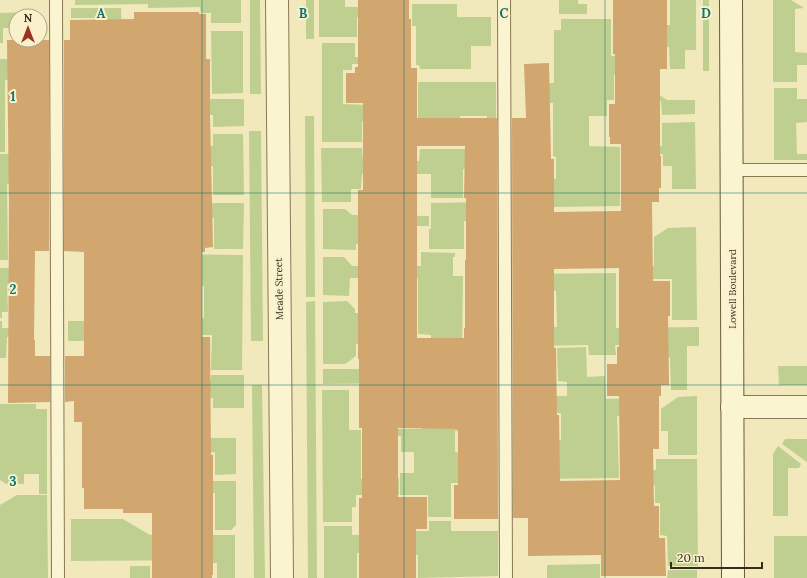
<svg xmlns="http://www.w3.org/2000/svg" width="807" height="578" font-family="Lora,serif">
  <rect width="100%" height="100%" fill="#f1e8bc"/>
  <!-- green -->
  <g fill="#bfcf90">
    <path d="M75,0H241V23H211V13H201L200,7L148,8V4L75,5Z"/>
    <path d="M250,0H260L261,94H250Z"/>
    <rect x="306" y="0" width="8" height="39"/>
    <path d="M319,0H345V7H409V17H357V37H319Z"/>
    <path d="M559,0H578V4H587V14H559Z"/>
    <path d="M670,0H696V50H685V69H670L669,47H663V25H670Z"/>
    <rect x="703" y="0" width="6" height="71"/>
    <path d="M773,0H791L804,8L795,9V52L807,53V65H797V82H773Z"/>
    <path d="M412,4H457V17H491V46H471V69H420L419,65H416V26H412Z"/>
    <path d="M71,8H121L122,45H105V18H71Z"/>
    <path d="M31,12V16H16V28H3V43H0V13Z"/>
    <path d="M561,19H611V56H618V74L614,75V100H607V116H589V146L620,147V206L550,207V179H556V157L553,156V103H527V84L554,83V30H561Z"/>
    <path d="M211,31H243V93L212,94Z"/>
    <path d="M322,43H355V57H408V64H352V70H343V104L368,105L416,121H362V142H322Z"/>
    <path d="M0,59H34L35,80H5V152H0Z"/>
    <path d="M418,82H496V130H487V116H460V139H418Z"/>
    <path d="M647,87L667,100H695V114L662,115L661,101L622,102Z"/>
    <path d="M774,88H797V99H807V122L796,123L797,154H807V160H774Z"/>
    <path d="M151,99H244V126L213,127V115H204Z"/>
    <path d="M305,116H314L315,297H306Z"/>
    <path d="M695,122L696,189H672V166H663V154L622,155V147L662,146V123Z"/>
    <path d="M249,131H261L263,341H251Z"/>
    <path d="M213,134H243L244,195H213V166H205V146H213Z"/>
    <path d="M321,148H362L363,161H419L420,149H496V169H463V198H431V174H362L361,189H351V202H322Z"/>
    <path d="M0,154H35V183L7,184L8,260H0Z"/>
    <path d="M489,202V220L464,221V249H429V229H431V203Z"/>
    <path d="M205,203H244L243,249H214V218H205Z"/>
    <path d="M323,209H345L352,215L429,216V226H363V244H356V250L323,249Z"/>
    <path d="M696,227L697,320H672V279H648V266H654V237L668,228Z"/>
    <path d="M421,252L455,253V257H453V276H463L462,353H431V335L418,334V278H350L349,296L323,295V257H344L352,266H421Z"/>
    <path d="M150,254L243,255L242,370H211L212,335H190V318H204V286L150,285Z"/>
    <path d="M0,268H10V284L7,285L8,312H2V318H0Z"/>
    <path d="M616,273V328L699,327V346H687V390H671L670,357L663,358V345H615L616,355H589L588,345L526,346V328L557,327L556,291H528V274Z"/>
    <path d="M315,301L317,578H308L306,302Z"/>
    <path d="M347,301L355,309V313H361L363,344H356V356L345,364H323V302Z"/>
    <path d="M0,321H2V328H33V336L7,337L6,358H0Z"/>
    <path d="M68,321H141L111,341H68Z"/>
    <path d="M586,347L587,377L605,376L606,399L636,398V416H617L619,478L529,479L528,441L561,440V413H528L527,397L567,396V382L558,381L557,348Z"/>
    <path d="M778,366H807V385H779Z"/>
    <path d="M323,369H377L408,383L323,384Z"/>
    <path d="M211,375H244V408H213V398H206L195,379H211Z"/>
    <path d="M252,385H262L265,578H254Z"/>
    <path d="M322,390H349V430H361V479L399,478V495H356V507H352V522H323Z"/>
    <path d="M697,396V455H668V431H661V409L678,397Z"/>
    <path d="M0,404H36V409H47V494H39V474H24V484H6L0,480Z"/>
    <path d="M422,409L480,430L455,431V452L461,453V483H451V517H428V495H400V473H414V452H401V436H363V429H422Z"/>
    <path d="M207,438H236V474L215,475V452L207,453Z"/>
    <path d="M785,439H807V462L782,444Z"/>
    <path d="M778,446L801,464L799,468H788V516H773V454Z"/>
    <path d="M656,459H697L698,566H668L667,536L660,535V503H655V485H644L621,470H656Z"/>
    <path d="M206,481H236V525L231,530H215V493H203Z"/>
    <path d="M17,495H47L48,578H0V505Z"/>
    <path d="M71,519H123L150,535H235V578H217V563H208L207,560L71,561Z"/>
    <path d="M429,521H451V531H498V576L418,578V555H415V531H429Z"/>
    <path d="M324,526H352V535H413V553H357V578H324Z"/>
    <rect x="774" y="536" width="33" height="42"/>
    <path d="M600,564V578H547V565Z"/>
    <rect x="130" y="566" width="20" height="12"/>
    <path d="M668,570H697V578H602H667Z"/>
  </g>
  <!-- building -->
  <g fill="#d2a66f" fill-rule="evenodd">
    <path d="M358,0H409V19H411V68H417V118H497L498,519H454V485H458V429L398,428V497H427V529H416V578H359V498H362V428H359V359H358V190H363V103H346V73H355V67H358ZM417,146H465L464,198H466V260H465V328H464V338H417Z"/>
    <path d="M613,0H667V69H660V156H661V188H659V202H652L653,281H670V316H668L669,385H661V396H659V449H653L654,506H659V538H665L666,576H601V555L528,556V518H513L512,118H526L524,64L549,63L551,159H554V212L621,211V144H610V137H609V104H615V54H613ZM619,268V347H617V364H607V396H619L620,480L560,481L559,415H557L556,348H554V269Z"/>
    <path d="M134,12H199V14H206V59H210V116L213,247L205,248V252H202V337H210L211,455H213V575H212V578H152V513H123V509H84V488H82V422H74V401L65,402V356H84V252L64,251V40H70V20L134,19Z"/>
    <path d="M7,40H49V251H35L34,340H35V356H50V402L8,403L9,205Z"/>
  </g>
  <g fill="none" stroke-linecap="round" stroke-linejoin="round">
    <!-- lane casing -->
    <g stroke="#897855" stroke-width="14">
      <g id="lane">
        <path d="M56,0L58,578"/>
        <path d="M504,0L506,578"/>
        <path d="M732,170H807"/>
      </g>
    </g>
    <!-- street casing -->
    <g stroke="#897855" stroke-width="24">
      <g id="street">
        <path d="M277,0L282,578"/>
        <path d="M732,407H807"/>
      </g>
    </g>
    <!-- secondary casing -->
    <g stroke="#6b5938" stroke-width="24">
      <path id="secondary" d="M731,0L733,578"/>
    </g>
    <!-- lane -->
    <use href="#lane" stroke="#fbf4d0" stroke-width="12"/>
    <!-- street -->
    <use href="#street" stroke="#fbf4d0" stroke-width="22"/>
    <!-- secondary -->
    <use href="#secondary" stroke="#fbf4d0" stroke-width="22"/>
  </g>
  <!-- grid -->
  <path fill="none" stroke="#0f766e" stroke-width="1" stroke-opacity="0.55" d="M202,0V578M404,0V578M605,0V578M0,193H807M0,385H807"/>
  <g text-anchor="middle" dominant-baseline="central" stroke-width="4" stroke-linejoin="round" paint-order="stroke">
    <!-- street labels -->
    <g font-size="10" fill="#372d1b" stroke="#f8f1cc">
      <text transform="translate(279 289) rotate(-91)">Meade Street</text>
      <text transform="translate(732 289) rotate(-90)">Lowell Boulevard</text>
    </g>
  </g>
  <g font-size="13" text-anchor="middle" font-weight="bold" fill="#0f766e" stroke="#f8f1cc" stroke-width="4" stroke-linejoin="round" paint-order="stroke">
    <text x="101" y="18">A</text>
    <text x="303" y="18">B</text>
    <text x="504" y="18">C</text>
    <text x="706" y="18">D</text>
    <text x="13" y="101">1</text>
    <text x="13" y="294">2</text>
    <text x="13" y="486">3</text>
  </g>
  <!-- north arrow -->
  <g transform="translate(28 28)"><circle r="19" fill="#f8f1cc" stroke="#aba385"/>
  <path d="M0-3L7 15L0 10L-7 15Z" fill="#9c3121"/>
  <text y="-6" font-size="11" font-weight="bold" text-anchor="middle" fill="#372d1b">N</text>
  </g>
  <!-- scale -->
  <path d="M671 562v6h91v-6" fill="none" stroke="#372d1b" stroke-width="2"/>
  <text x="677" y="562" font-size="12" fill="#372d1b" stroke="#f8f1cc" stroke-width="3" paint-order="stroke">20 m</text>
</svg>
